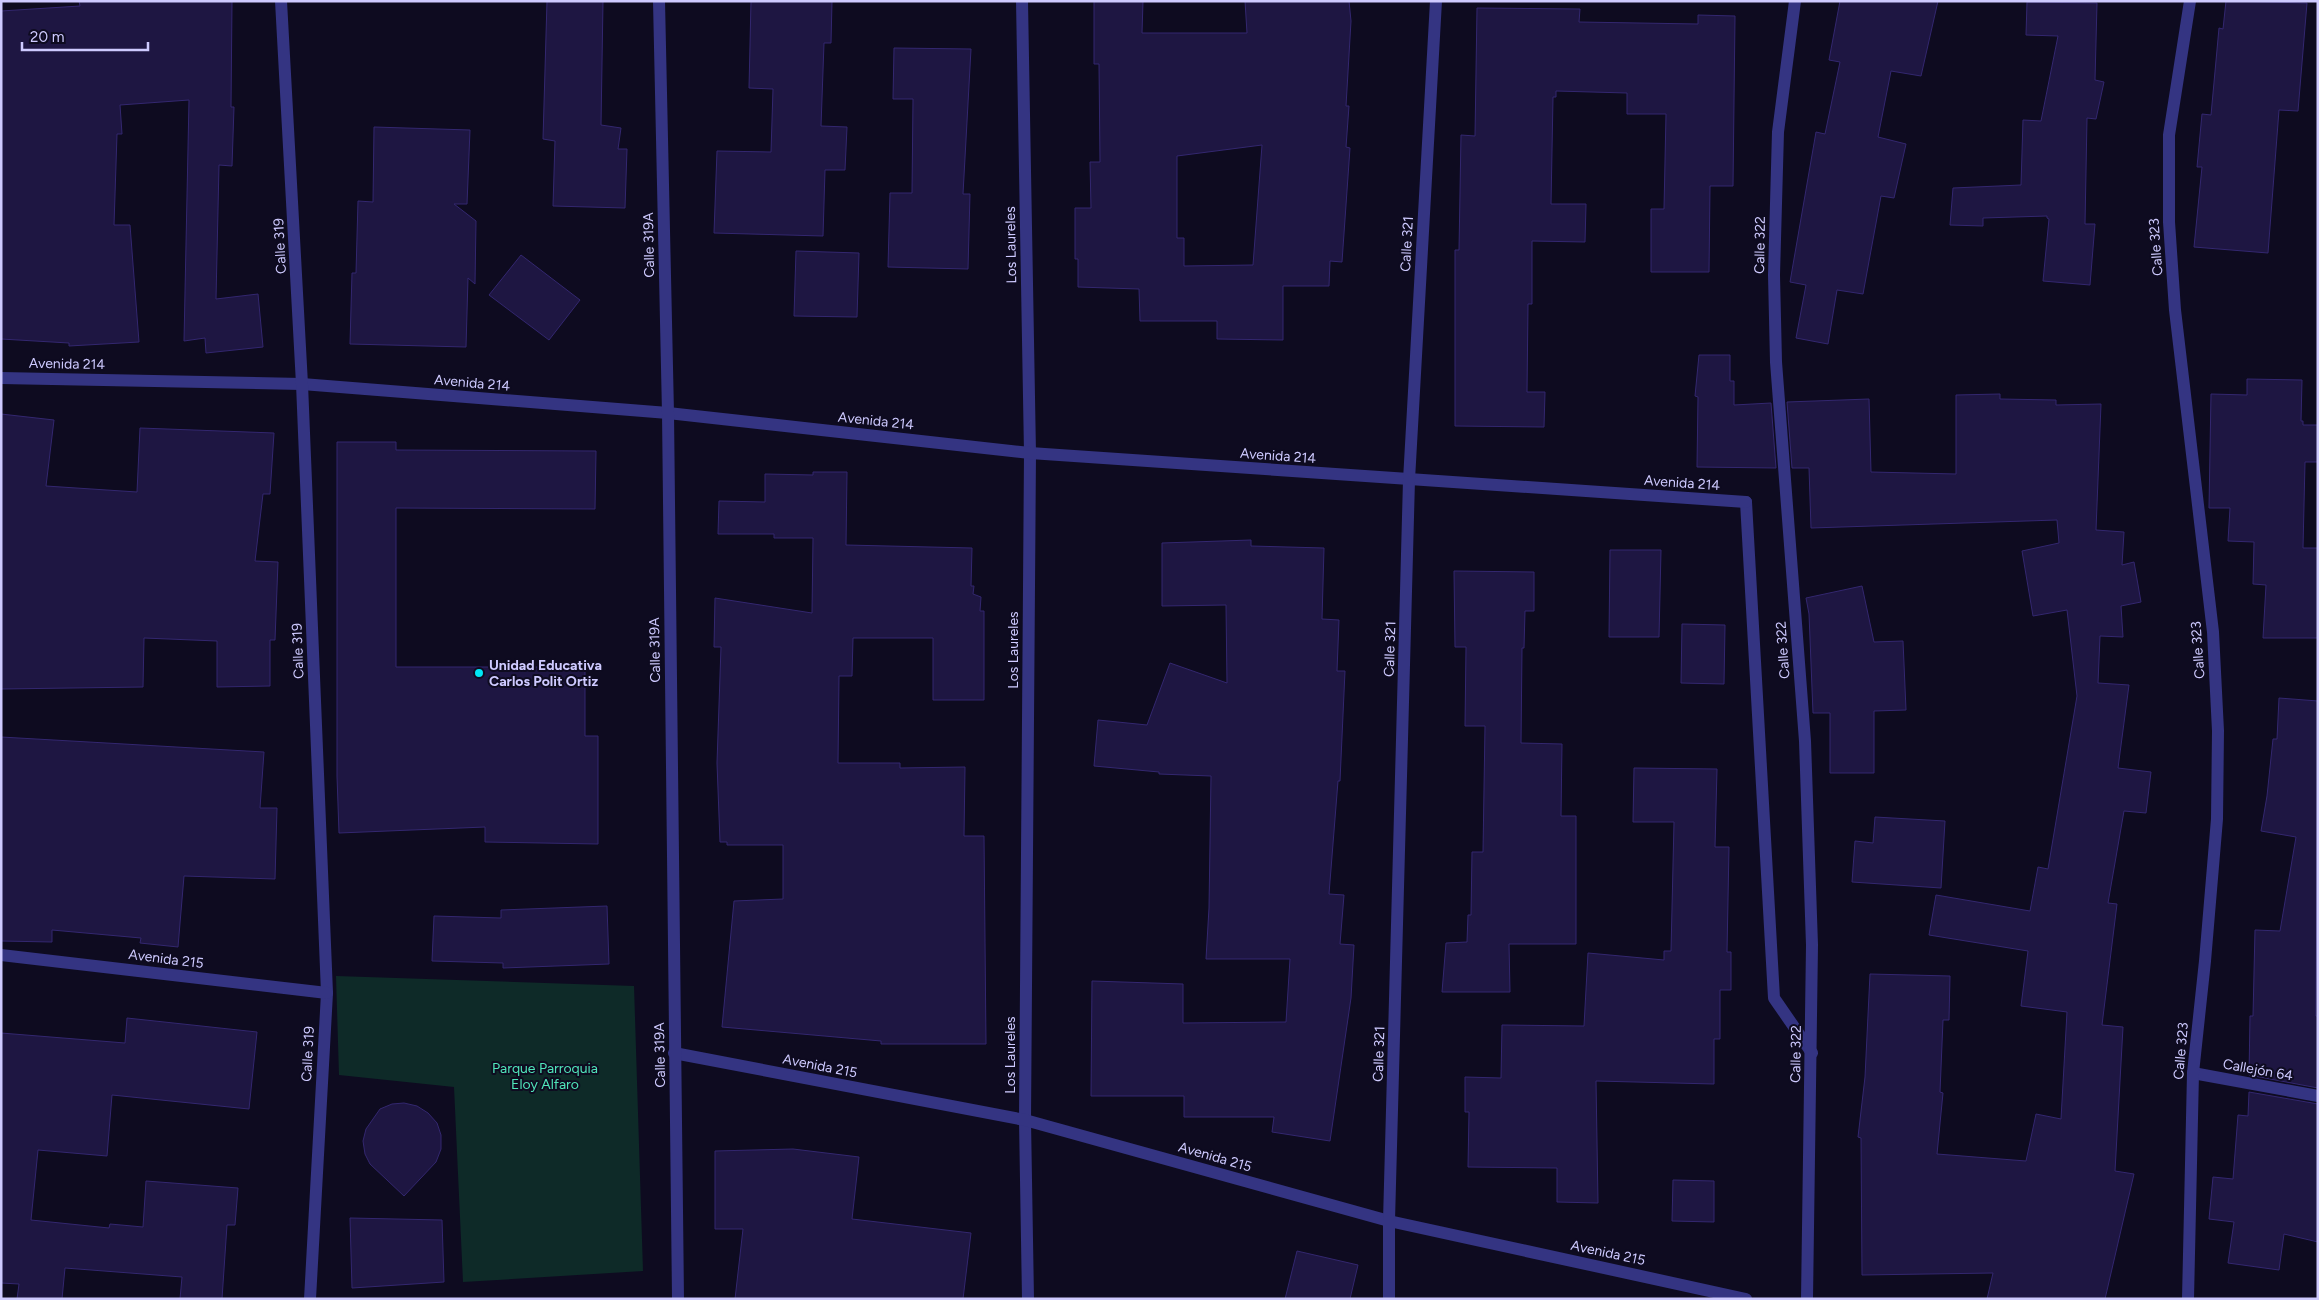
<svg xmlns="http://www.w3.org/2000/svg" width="2319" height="1300" font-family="Figtree,sans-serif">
  <rect width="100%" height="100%" fill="#0e0b20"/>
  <!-- green -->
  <path fill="#0e2a28" d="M336,976L634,986L643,1271L463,1282L454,1087L339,1075Z"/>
  <!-- building -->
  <g fill="#1e1642" stroke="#33276f" fill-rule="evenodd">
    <path d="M79,1H232L231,107H234L232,166L219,165L216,299L258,294L263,347L206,353L205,338L184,341L189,100L120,105L122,134H117L114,225H130L139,342L69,346V343L1,339V11L80,6Z"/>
    <path d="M547,1H603L601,125L621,128L618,149H627L625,208L553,206L555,141L543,139Z"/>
    <path d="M751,1H832L831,43H824L821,126L847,127L845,170H825L823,236L714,233L717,151L771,152L773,89L749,88Z"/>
    <path d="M1094,1H1143L1142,33H1247L1245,1H1349L1351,21L1346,106H1349L1346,147L1350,148L1342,262L1330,261L1329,286H1283V340L1217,339V321H1140L1139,289L1078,287V259H1075V208H1091L1090,162H1100L1099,64H1094ZM1262,145L1253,265L1184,266V238H1177V156Z"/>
    <path d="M1840,1H1938L1921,76L1891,71L1878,137L1906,144L1894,198L1881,196L1863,294L1837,290L1828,344L1796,338L1806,285L1790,282L1816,132L1825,134L1840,62L1829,60Z"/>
    <path d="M2226,1L2307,3L2298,111L2279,110L2268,253L2194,247L2202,167H2197L2202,114L2211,115L2219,28L2223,29Z"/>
    <path d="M2027,2L2097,3L2095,80L2104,82L2096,119L2087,118L2085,224H2095L2090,285L2043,281L2049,219L2047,218V216L1983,218V226L1950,225L1953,188L2021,185L2023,120L2041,121L2058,36L2026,35Z"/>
    <path d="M1477,8L1580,9L1579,22L1698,24V15L1735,16L1733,186H1710L1709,272H1651V209H1664L1666,114H1627V93L1556,91V97H1553L1551,204H1586L1585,242L1532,241V304H1528L1527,392H1545L1544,427L1455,426V250H1459L1461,135L1475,136Z"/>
    <path d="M894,48L971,49L963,194H970L968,269L888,267L890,193H912L913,99H893Z"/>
    <path d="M374,127L470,130L467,204H454L476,221L475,284L468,278L466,347L350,344L352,273H356L358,201L373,202Z"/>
    <path d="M796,251L859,253L857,317L794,316Z"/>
    <path d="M521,255L580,300L549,340L489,295Z"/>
    <path d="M1699,355H1730V381H1734V405L1771,403L1776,468L1697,467L1698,397L1695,396Z"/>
    <path d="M2247,379L2302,380L2301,421H2303V425H2318V462H2305L2303,548H2318V638H2263L2266,585L2253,584L2254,542L2228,541L2230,508H2209L2211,394L2247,395Z"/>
    <path d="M2000,394V399L2056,400V405L2101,404L2096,530L2124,532L2122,565L2134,562L2141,602L2121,606L2123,637L2100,636L2098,683L2129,685L2118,768L2151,772L2146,813L2124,811L2108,903L2117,904L2102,1025L2123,1027L2115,1171L2134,1174L2105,1299H1987L1993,1273L1862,1275L1861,1138L1858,1137L1865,1077L1870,974L1950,976L1949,1020H1943L1940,1092L1943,1093L1937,1154L2026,1161L2036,1114L2061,1119L2067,1012L2021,1006L2028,951L1929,935L1936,895L2030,911L2038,867L2048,869L2077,696L2067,610L2033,616L2022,551L2059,543L2057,520L1811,528L1809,468H1792L1787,402L1869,399L1871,472L1956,474V395Z"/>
    <path d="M1,414L54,420L46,486L137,492L140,428L274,433L270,494H263L255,561L278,562L275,640H270V686L217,687V641L144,638L143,687L1,689Z"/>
    <path d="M337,442H396V450L596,451L595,509L396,508V667H585V736H598V844L485,842V827L339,833L337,776Z"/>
    <path d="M813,472H847L846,545L972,548L971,586H974L973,594L981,597L980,611H984V700H933V638H853L852,676H839L838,763H900V768L965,767L964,836H984L986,1044H881V1041L722,1027L734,901L783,899V845H727V842H720L717,763L721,647H714L715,598L812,613L813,538H774V534H718L719,501L765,502V474L813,475Z"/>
    <path d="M1251,540V546L1324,548L1322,619L1339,620L1337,671H1345L1340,781H1338L1329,894L1344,895L1340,944L1354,945L1351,998L1330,1141L1272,1132L1274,1117H1184V1096H1091L1092,981L1183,984V1023L1286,1022L1290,959H1206L1209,908L1211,776L1159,774V772L1094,766L1098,720L1147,725L1170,663L1227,683L1226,605L1162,606V543Z"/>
    <path d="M1610,550H1661L1659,637H1609Z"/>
    <path d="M1454,571L1534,572V611H1525L1524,648H1522L1521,743L1562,744L1561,816H1576V944H1509L1510,992H1442L1446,943L1467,942L1468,915H1471L1472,852H1483L1485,726H1465L1466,647H1455Z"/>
    <path d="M1862,586L1874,642L1903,641L1906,710L1874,711V773H1830V713H1813L1809,614L1806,598Z"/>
    <path d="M1682,624L1725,625L1724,684L1681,683Z"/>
    <path d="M2279,698L2318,701L2316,1016H2318V1088L2249,1075L2250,1016H2253L2255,930L2280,931L2296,837L2261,831L2267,796L2273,739H2277Z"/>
    <path d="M1,737L264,752L260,808H277L275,879L184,876L178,947L140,943L141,938L52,930V942L1,941Z"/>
    <path d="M1634,768L1717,769L1715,847H1729L1727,952H1731V990H1720V1039H1714V1084L1596,1081L1598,1203L1557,1202V1168L1468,1167L1469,1112H1465V1077L1501,1078L1502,1025L1584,1026L1588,953L1664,960V951H1671L1674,822H1633Z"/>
    <path d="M1875,817L1945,821L1941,888L1852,882L1855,841L1873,843Z"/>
    <path d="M607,906L609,964L503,968V963L432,961L434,916L501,918V910Z"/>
    <path d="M127,1018L257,1032L249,1109L112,1095L107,1156L38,1150L31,1220L109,1228L110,1224L143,1227L146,1181L238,1188L235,1225H227L222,1299H180L182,1277L65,1268L62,1299H17L19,1284L1,1283V1033L125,1043Z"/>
    <path d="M2249,1092L2318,1104V1242L2284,1234L2279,1270L2228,1263L2234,1222L2209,1219L2213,1177L2233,1179L2238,1115L2248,1116Z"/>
    <path d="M404,1103L417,1106L428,1113L437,1123L441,1135V1149L436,1162L404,1196L370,1164L365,1154L363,1141L366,1129L380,1109L392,1104Z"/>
    <path d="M793,1149L859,1157L852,1219L971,1233L963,1299H735L743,1229H715V1151Z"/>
    <path d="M1673,1180L1714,1181V1222L1672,1221Z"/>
    <path d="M350,1218L442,1220L444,1282L352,1288Z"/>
    <path d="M1297,1251L1358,1265L1350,1299H1285Z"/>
  </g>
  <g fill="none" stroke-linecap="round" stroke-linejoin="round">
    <!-- service -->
    <path stroke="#343482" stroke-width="12" d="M1746,502L1774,998L1812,1053"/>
    <!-- minor -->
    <g stroke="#343482" stroke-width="12">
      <path d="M1022,1L1030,453L1025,1120L1028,1299"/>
      <path d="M1795,1L1778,132L1774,275L1776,362L1805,741L1812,945L1807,1299"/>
      <path d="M1,378L302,384L668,413L1030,453L1746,502"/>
      <path d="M674,1053L1025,1120L1389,1221L1746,1299"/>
      <path d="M2193,1073L2318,1096"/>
      <path d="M1389,1299V1221L1409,480L1436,1"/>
      <path d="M2188,1299L2193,1073L2205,961L2217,819L2218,731L2213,632L2175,310L2169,222V135L2190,1"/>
    </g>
    <!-- tertiary -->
    <g stroke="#343482" stroke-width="12">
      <path d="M281,1L302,384L327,993L310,1299"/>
      <path d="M659,1L668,413L678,1299"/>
      <path d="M1,955L327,993"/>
    </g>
  </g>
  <!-- markers -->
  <circle fill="#00e6f5" stroke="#0e0b20" stroke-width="2" cx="479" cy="673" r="5"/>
  <g text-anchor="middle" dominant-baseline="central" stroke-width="4" stroke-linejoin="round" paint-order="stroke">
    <!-- street labels -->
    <g font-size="14" fill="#cecaff" stroke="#0e0b20">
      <text transform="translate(1407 244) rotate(-87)">Calle 321</text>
      <text transform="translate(649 245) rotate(-91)">Calle 319A</text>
      <text transform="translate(1011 245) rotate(-91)">Los Laureles</text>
      <text transform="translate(1760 245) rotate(-89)">Calle 322</text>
      <text transform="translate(280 246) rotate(-93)">Calle 319</text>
      <text transform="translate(2156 247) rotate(-94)">Calle 323</text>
      <text transform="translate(67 364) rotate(1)">Avenida 214</text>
      <text transform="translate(472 383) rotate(5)">Avenida 214</text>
      <text transform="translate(876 421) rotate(6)">Avenida 214</text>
      <text transform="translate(1278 456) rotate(4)">Avenida 214</text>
      <text transform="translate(1682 483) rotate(4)">Avenida 214</text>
      <text transform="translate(1390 649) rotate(-88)">Calle 321</text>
      <text transform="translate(655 650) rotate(-91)">Calle 319A</text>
      <text transform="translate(1013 650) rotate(-90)">Los Laureles</text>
      <text transform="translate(1783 650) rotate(-94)">Calle 322</text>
      <text transform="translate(2198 650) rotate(-94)">Calle 323</text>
      <text transform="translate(298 651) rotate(-92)">Calle 319</text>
      <text transform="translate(166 959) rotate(7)">Avenida 215</text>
      <text transform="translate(2181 1051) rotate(-85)">Calle 323</text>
      <text transform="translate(308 1054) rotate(-87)">Calle 319</text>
      <text transform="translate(1379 1054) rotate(-88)">Calle 321</text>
      <text transform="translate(1796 1054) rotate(-89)">Calle 322</text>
      <text transform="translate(660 1055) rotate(-91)">Calle 319A</text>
      <text transform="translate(1010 1055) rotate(-90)">Los Laureles</text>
      <text transform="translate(820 1066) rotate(11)">Avenida 215</text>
      <text transform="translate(2258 1070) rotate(10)">Callejón 64</text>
      <text transform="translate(1215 1157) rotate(16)">Avenida 215</text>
      <text transform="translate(1608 1253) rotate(12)">Avenida 215</text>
    </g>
    <!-- poi labels -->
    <g font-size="14" font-weight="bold" fill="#cecaff" stroke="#0e0b20" text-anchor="start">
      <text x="489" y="665">Unidad Educativa<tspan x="489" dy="16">Carlos Polit Ortiz</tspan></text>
    </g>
    <!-- park labels -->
    <g font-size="14" fill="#50e5ba" stroke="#0e0b20">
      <text x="545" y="1068">Parque Parroquia<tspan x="545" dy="16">Eloy Alfaro</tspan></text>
    </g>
  </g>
  <!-- border -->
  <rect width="2319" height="1300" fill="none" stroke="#cecaff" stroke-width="5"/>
  <!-- scale -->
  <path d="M22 42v8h126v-8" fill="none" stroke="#cecaff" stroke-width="2.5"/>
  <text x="30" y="42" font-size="15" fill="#cecaff" stroke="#0e0b20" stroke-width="4" paint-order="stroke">20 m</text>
</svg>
